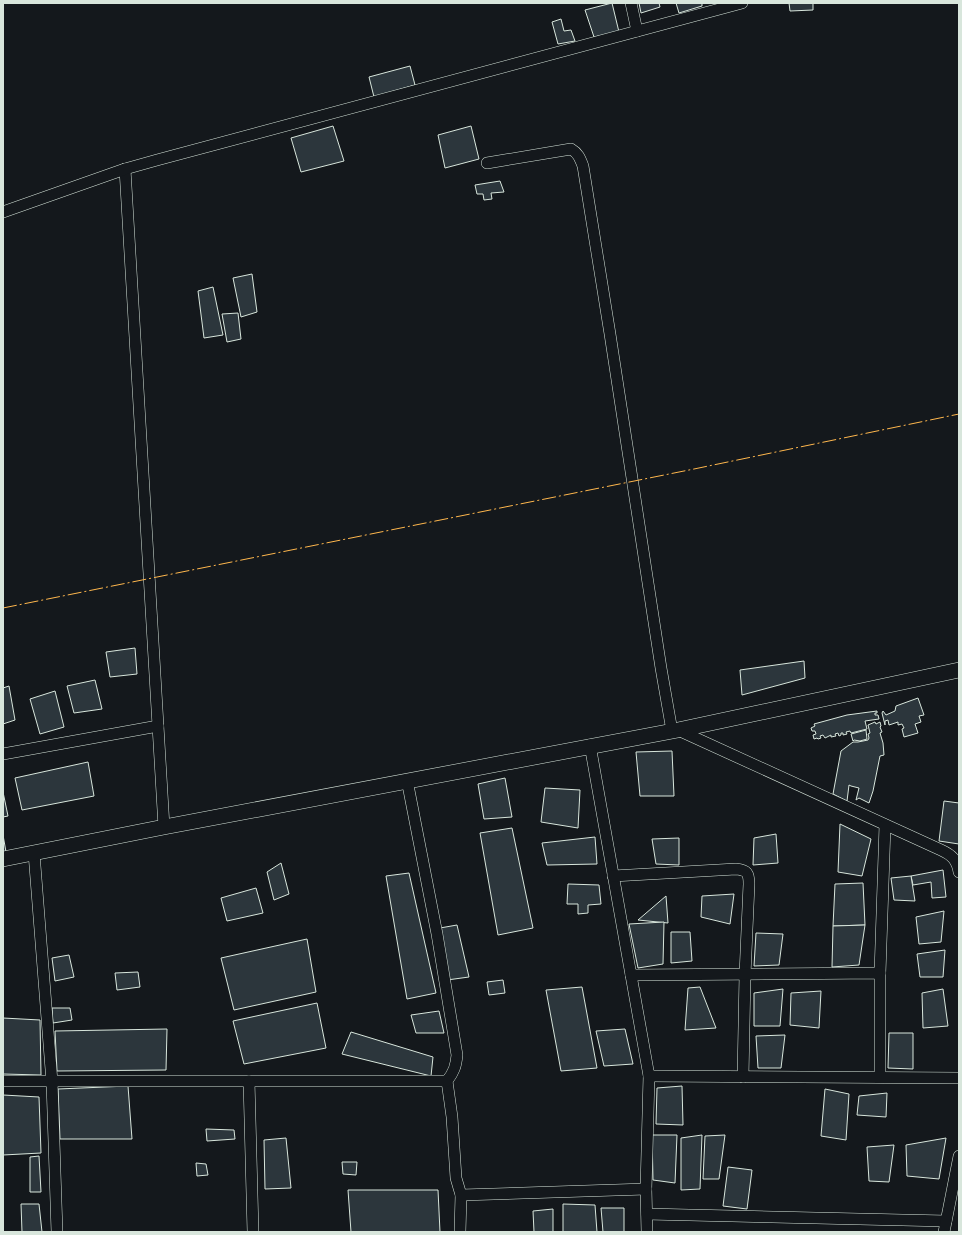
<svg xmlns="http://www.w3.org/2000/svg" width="962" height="1235" font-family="Georgia,serif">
  <rect width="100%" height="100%" fill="#14181c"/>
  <!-- building -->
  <g fill="#2c363c" stroke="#d8e6dc">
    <path d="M612,3L619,32L594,37L585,10Z"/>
    <path d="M639,3H659L660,7L641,13Z"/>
    <path d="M676,3H702V6L679,13Z"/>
    <path d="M789,3H813V10L790,11Z"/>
    <path d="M561,19L564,31L571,30L575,41L558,44L552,22Z"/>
    <path d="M410,66L415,85L374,97L369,77Z"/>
    <path d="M333,126L344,161L301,172L291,138Z"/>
    <path d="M471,126L479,159L445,168L438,135Z"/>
    <path d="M500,181L504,192L491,193L492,199L484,200L483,194H477L475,185Z"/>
    <path d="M252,274L257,312L241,317L233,278Z"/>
    <path d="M213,287L223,335L204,338L198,291Z"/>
    <path d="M238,313L241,339L227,342L222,314Z"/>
    <path d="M135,648L137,674L110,677L106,652Z"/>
    <path d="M804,661L805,678L742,695L740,670Z"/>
    <path d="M95,680L102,709L74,713L67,686Z"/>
    <path d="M9,686L15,720L3,724V688Z"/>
    <path d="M55,691L64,727L40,734L30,699Z"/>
    <path d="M918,698L924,715L919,716L921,722L915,724L918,733L904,737L902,729L904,728L902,724L898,725V722L889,725L888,720L885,721V725L882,713L883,711L886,715L895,711L896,706Z"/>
    <path d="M877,711V713H875V715H878L879,719L865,721L867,729L851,733L850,731L846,732L847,734L843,735V733H841V735L839,736L838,733L835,734L836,736L831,737V735L825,738L823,735L820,736L821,738L818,739L817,738L814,739L813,735L816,734L815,731H812L811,728L815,726L814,724L847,715Z"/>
    <path d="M875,722L876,724L880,722L881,726L880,727L882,732L880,733L883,743L884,755L880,756L873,791L869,803L859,798L856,800L859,788L851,786L849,785L847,801L833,794L841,751L853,742H858L868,740L869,738L868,734L870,733L868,725Z"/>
    <path d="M866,730L867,739L860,741L854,740L853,741L851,734Z"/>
    <path d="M672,751L674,796H640L636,752Z"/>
    <path d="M88,762L94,796L22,810L15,778Z"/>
    <path d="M505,778L512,817L484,819L478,784Z"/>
    <path d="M545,788L580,790L578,828L541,822Z"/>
    <path d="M3,792L8,816L3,817Z"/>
    <path d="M944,801L959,803V844L939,841Z"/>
    <path d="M840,824L871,839L862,876L838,872Z"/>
    <path d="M512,828L533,928L498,935L480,833Z"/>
    <path d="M776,834L778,863L753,865L754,838Z"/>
    <path d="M3,835L6,852H3Z"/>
    <path d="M595,837L597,864L547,865L542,843Z"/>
    <path d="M679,838V865L656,864L652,839Z"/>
    <path d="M281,863L289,894L274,900L267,872Z"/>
    <path d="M943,870L946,897L932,898L931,882L913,885L911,876Z"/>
    <path d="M409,873L436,993L407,999L386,876Z"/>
    <path d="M911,876L915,901L894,900L891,878Z"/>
    <path d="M863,883L865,925L833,926L835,884Z"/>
    <path d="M568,884L599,885L601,904L588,905V913L578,914V904H567Z"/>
    <path d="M256,888L263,913L227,921L221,898Z"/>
    <path d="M734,894L730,924L701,917L702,896Z"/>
    <path d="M666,896L668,923L638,920Z"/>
    <path d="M944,911L941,942L919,944L916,917Z"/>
    <path d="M664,922L663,964L638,968L629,924Z"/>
    <path d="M457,925L469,977L447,980L440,928Z"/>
    <path d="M865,925L859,965L832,967L833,926Z"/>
    <path d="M671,932H690L692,961L671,963Z"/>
    <path d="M756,933L783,934L779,965L754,966Z"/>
    <path d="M307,939L316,992L234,1010L221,958Z"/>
    <path d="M945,950L943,977H920L917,954Z"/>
    <path d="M69,955L74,977L55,981L52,958Z"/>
    <path d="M138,972L140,987L117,990L115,973Z"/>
    <path d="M503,980L505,993L489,995L487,982Z"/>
    <path d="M582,987L597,1068L561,1071L546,990Z"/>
    <path d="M700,987L716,1028L685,1030L688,988Z"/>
    <path d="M783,989L780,1026H754V993Z"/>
    <path d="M943,989L948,1026L923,1028L922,993Z"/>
    <path d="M821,991L819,1028L790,1025L791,993Z"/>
    <path d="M317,1003L326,1048L244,1064L233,1021Z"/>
    <path d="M52,1008H70L72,1020L53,1023Z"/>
    <path d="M439,1011L444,1033H416L411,1015Z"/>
    <path d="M3,1018L40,1020L41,1075L3,1074Z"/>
    <path d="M167,1029L166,1070L57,1071L55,1031Z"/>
    <path d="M625,1029L633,1064L604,1066L596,1031Z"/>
    <path d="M351,1032L433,1057L431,1076L342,1054Z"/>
    <path d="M889,1033H913V1069L888,1068Z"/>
    <path d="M785,1035L781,1068H758L756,1036Z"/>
    <path d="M128,1086L132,1139H60L58,1089Z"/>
    <path d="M682,1086L683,1125L656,1124L657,1088Z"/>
    <path d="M825,1089L849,1094L846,1140L821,1136Z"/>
    <path d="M887,1093L886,1117L857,1115L859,1096Z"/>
    <path d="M3,1095L39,1097L41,1153L3,1155Z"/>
    <path d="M206,1129L234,1130L235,1139L207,1141Z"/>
    <path d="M652,1135H677L675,1183L653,1180Z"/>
    <path d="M702,1135L700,1189L681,1190V1138Z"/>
    <path d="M725,1135L719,1179H703L705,1136Z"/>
    <path d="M286,1138L291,1188L265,1189L264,1140Z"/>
    <path d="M946,1138L939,1179L907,1176L906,1145Z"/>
    <path d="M894,1145L889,1182L869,1181L867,1147Z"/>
    <path d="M39,1156L41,1192H30V1157Z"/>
    <path d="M342,1162H357L356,1175L343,1174Z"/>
    <path d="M196,1163L206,1164L208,1175L197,1176Z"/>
    <path d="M728,1167L752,1170L747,1209L723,1206Z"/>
    <path d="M348,1190H438L440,1232H351Z"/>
    <path d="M21,1204H39L42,1232H22Z"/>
    <path d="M563,1204L595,1205L597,1232H563Z"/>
    <path d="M601,1208H624V1232H603Z"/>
    <path d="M553,1209V1232H534L533,1211Z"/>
  </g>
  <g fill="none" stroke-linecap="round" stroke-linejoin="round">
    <!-- street casing -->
    <g stroke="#d8e6dc" stroke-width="12">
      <g id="street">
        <path d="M631,3L637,31"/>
        <path d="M487,163L571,149C578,153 580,158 583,166L610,334L661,668L672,731"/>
        <path d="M125,169L164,827"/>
        <path d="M3,212L125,169L157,160L742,3"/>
        <path d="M678,730L941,850C952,855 957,860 959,872"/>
        <path d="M590,745L649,1076L646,1189L647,1232"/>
        <path d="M3,754L158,726"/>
        <path d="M407,780L437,934L457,1055C456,1066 454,1072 447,1081L452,1117L456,1178L461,1195L460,1232"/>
        <path d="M34,853L52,1082L57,1232"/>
        <path d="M613,876L736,869C747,870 749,873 749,884L745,975L743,1077"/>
        <path d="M880,973L885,825"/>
        <path d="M631,975L880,973V1077"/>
        <path d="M649,1076L959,1078"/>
        <path d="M3,1081H447"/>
        <path d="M249,1081L253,1232"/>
        <path d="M461,1195L646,1189"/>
        <path d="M647,1214L946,1221"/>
        <path d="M944,1232L959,1156"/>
      </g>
    </g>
    <!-- secondary casing -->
    <g stroke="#d8e6dc" stroke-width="16">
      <path id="secondary" d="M3,859L164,827L678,730L959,670"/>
    </g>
    <!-- street -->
    <use href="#street" stroke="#14181c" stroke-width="11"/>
    <!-- secondary -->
    <use href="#secondary" stroke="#14181c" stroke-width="15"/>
    <!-- power -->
    <path stroke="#ffb74d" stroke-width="1" stroke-dasharray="14 3 2 3" stroke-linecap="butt" d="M3,608L694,469L959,414"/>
  </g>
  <!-- border -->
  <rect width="962" height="1235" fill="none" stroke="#d8e6dc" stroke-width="8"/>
</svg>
